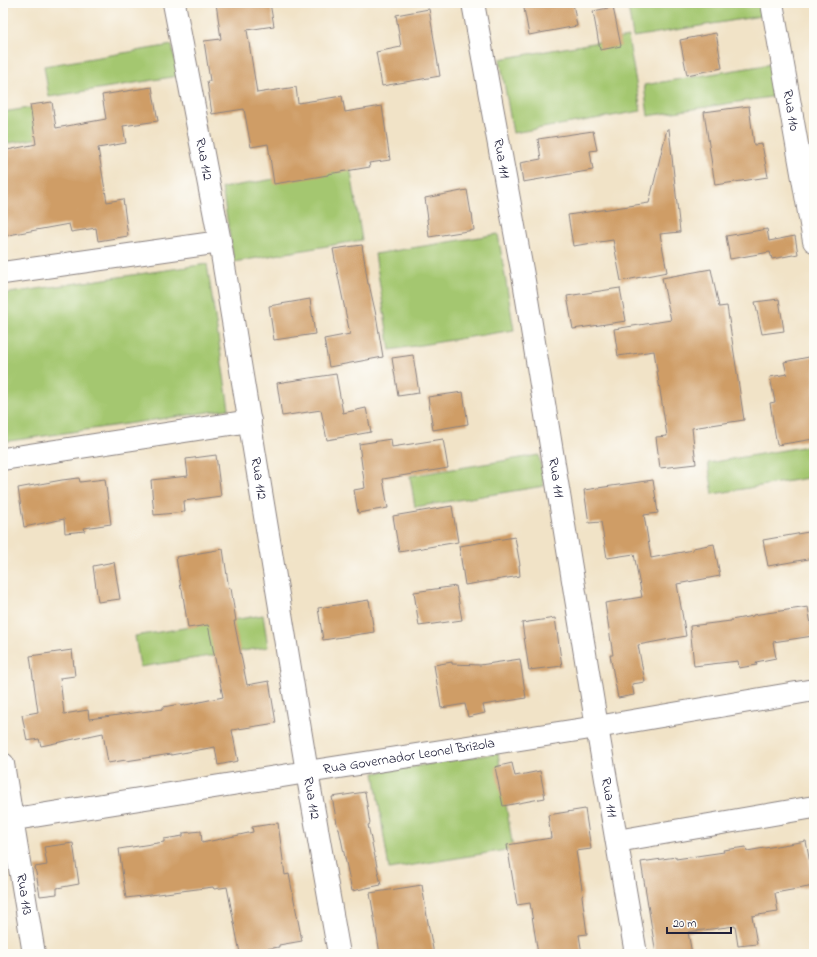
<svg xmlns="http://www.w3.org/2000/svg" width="817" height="957" font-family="'Indie Flower',sans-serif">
  <rect width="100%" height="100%" fill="#fdfcf7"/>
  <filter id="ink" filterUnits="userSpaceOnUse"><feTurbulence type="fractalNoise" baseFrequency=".025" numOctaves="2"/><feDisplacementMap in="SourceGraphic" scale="8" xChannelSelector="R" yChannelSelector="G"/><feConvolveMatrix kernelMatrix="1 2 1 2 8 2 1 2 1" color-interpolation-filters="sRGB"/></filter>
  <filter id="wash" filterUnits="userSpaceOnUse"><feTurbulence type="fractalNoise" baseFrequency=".012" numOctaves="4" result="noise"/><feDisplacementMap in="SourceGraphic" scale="16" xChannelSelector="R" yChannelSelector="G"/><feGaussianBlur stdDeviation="0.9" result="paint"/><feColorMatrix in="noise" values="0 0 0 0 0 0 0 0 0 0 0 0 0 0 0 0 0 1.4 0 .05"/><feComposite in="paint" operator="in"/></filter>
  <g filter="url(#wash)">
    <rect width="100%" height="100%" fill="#f1e3c7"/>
    <!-- green -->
    <g fill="#a4c770" stroke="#637456">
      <path d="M645,3H759L761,16L633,37L628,6Z"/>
      <path d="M628,37L641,111L513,133L500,59Z"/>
      <path d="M172,45L178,76L49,97L44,66Z"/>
      <path d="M772,64L777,96L648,116L644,85Z"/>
      <path d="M41,106L46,137L3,144V112Z"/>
      <path d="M350,166L362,240L234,262L222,188Z"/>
      <path d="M498,234L514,330L390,350L375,254Z"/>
      <path d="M207,264L229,409L3,442V294Z"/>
      <path d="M814,445V477L713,494L708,463Z"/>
      <path d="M539,455L544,486L415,507L410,476Z"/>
      <path d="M263,615L268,647L140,667L135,636Z"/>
      <path d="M498,753L513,849L389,869L374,773Z"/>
    </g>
    <g id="blocks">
      <!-- building -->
      <g fill="#cf9d66">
        <path d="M216,3H270L274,26L247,30L257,93L296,87L298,103L342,96L345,112L382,106L390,160L369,163L370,167L328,174V175L274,184L268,144L251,147L244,109L212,114L207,81H210L204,41L221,39Z"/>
        <path d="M523,3H573L577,26L529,35Z"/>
        <path d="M613,7L621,46L600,50L593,11Z"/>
        <path d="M429,9L440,76L382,86L376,52L401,47L396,15Z"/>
        <path d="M716,33L722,68L687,75L680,40Z"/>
        <path d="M152,87L158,121L123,126L126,143L98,148L107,202L123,199L128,236L98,241L96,228L71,232L69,224L3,236V151L36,144L30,105L52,102L56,128L106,119L102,95Z"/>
        <path d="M749,106L754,145L762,144L768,177L715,185L704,112Z"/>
        <path d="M667,129H669L680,232L660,234L667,272L621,281L613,240L573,246L568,215L649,203Z"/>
        <path d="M593,131L597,150L590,151L593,170L523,182L520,163L541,159L538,139Z"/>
        <path d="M467,190L471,213H472L474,230L429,237L427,219H428L425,198Z"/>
        <path d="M767,229L769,241L795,236L798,254L772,259L770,252L730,259L726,236Z"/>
        <path d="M362,245L368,284H369L376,315L383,357L329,367L324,339L350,334L337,271L333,249Z"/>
        <path d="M711,269L719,307L727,306L744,420L692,428L696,464L660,468L656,437L667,436L654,351L618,356L614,329L671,320L662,278Z"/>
        <path d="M620,288L626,321L573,329L567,296Z"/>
        <path d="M310,299L315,334L274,340L269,306Z"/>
        <path d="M779,299L784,331L762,334L755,302Z"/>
        <path d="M413,355L419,393L398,396L392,358Z"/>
        <path d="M814,356V439L777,445L770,403L775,402L770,377L787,374L784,362Z"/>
        <path d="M336,374L343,413L366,408L371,432L327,440L321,410L282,416L277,383Z"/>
        <path d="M463,392L468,424L433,430L428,397Z"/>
        <path d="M391,439L392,447L443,439L448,468L383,479L388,508L358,513L354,490L365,488L359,444Z"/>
        <path d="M216,455L221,496L184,501L185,512L154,515L151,480L188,476L186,459Z"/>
        <path d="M79,478L80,482L105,479L111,524L84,528L85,531L65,533L64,519L24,527L18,488L62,480Z"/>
        <path d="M653,480L658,513L644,515L651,558L693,550V548L714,544L720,576L677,584L686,636L638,645L645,682L632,684L634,695L618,698L610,655H613L605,603L642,597L634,554L607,558L601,522L589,523L584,490Z"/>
        <path d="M452,506L458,542L399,552L393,516Z"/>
        <path d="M814,531V558L768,566L763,540Z"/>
        <path d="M515,537L520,565H519L520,576L465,585L459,546Z"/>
        <path d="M223,549L229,589L231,588L236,621H234L247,685L269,681L276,723L232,730L238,761L218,765L215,747L171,755V754L126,761V760L108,763L103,733L41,746L39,739L27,741L22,715L38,712L30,656L72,650L75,676L60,678L64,714L88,710L89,719L163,709V707L180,704L181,706L223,697L208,625L188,628L182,589H181L176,557Z"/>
        <path d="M114,562L120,599L98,602L93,566Z"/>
        <path d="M456,586L462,620L419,626L414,592Z"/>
        <path d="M369,600L374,632L323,640L318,608Z"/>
        <path d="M808,607L813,636L773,642L776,658L756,662L757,665L739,668L738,661L694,666L690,626L731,621V620L753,616V615Z"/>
        <path d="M555,618L562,666L529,670L522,623Z"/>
        <path d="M520,659L526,698L483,705L485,713L468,717L465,704L441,708L434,665L452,662V664L480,665Z"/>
        <path d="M512,763L515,776L540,771L545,798L503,806L495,767Z"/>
        <path d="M365,792L370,824L368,825L381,885L352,891L339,829H338L332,797Z"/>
        <path d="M585,809L591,849L576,851L583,895L582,896L587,934L579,935L582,954H538L530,903L517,905L507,845L551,838L548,815Z"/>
        <path d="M278,823L285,875L289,874L302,941L279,945V947L240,953L227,887L214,889L213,887L126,898L119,849L164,842V839L183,836V833L201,831L202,843L253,832L252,827Z"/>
        <path d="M806,841L814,886L775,893L778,912L752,916L757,944L738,946L735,926L688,932L692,954H656L641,862L676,857V859L724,852L723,850L746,847L747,851Z"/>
        <path d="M73,843L79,884L57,888V894L40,896L35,867L47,865L44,847Z"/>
        <path d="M422,885L428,923L434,954H380L370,893Z"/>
      </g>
    </g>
  </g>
  <g filter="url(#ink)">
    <use href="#blocks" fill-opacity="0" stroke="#8a8281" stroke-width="1"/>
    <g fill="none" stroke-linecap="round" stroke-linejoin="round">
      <!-- street casing -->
      <g stroke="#8a8281" stroke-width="24">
        <g id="street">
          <path id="s1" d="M174,3L220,242L307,772L339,954"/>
          <path id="s2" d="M473,3L524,281L597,727L636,954"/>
          <path id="s3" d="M772,3L814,241"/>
          <path d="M3,273L220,242"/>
          <path d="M3,459L250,421"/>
          <path id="s4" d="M3,764L34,954"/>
          <path id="s5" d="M3,821L307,772L597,727L814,690"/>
          <path d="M617,841L814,807"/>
        </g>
      </g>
      <!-- street -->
      <use href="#street" stroke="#fff" stroke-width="22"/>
    </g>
  </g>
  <g text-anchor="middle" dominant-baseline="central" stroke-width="4" stroke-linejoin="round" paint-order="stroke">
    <!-- street labels -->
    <g font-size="14" fill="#22223b" stroke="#fdfcf7">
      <text stroke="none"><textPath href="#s3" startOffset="109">Rua 110</textPath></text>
      <text stroke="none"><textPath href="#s1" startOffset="159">Rua 112</textPath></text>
      <text stroke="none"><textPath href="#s2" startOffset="158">Rua 111</textPath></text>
      <text stroke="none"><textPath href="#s1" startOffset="483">Rua 112</textPath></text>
      <text stroke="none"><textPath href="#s2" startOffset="482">Rua 111</textPath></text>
      <text stroke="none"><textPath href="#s5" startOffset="411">Rua Governador Leonel Brizola</textPath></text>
      <text stroke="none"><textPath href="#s1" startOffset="807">Rua 112</textPath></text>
      <text stroke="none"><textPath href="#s2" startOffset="806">Rua 111</textPath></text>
      <text stroke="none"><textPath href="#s4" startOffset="132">Rua 113</textPath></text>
    </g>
  </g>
  <!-- margin -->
  <rect width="817" height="957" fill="none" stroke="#fdfcf7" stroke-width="16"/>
  <!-- scale -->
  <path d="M667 927v6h64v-6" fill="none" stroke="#22223b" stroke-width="2"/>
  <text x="673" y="927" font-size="12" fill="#22223b" stroke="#fdfcf7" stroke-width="3" paint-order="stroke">20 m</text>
</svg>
